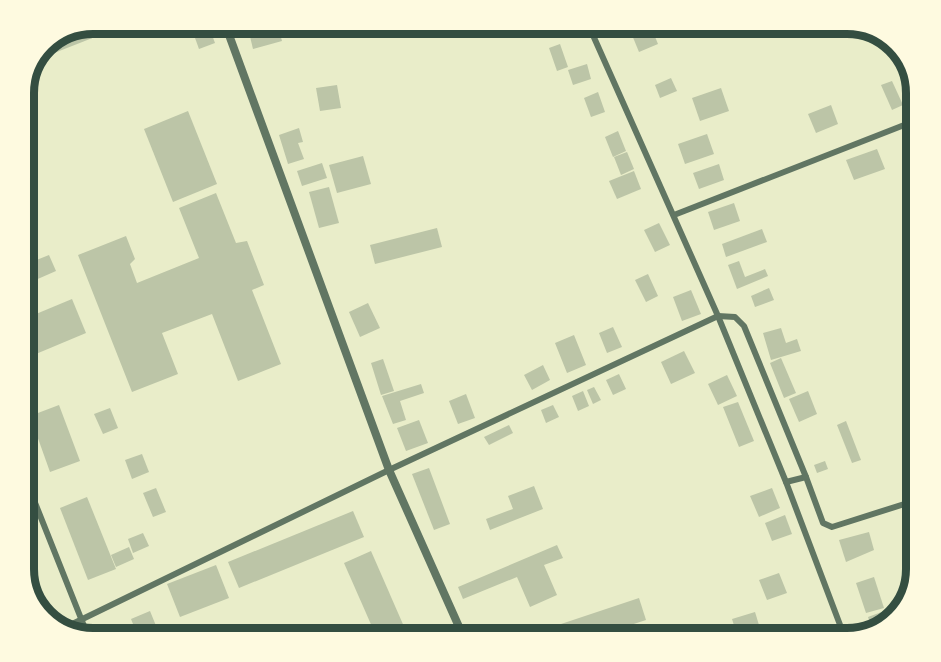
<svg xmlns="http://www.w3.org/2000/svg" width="941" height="662" font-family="Bitter,serif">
  <rect width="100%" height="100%" fill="#e9edc9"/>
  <!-- building -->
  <g fill="#bcc5a7">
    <path d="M94,24H128L39,59L48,42Z"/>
    <path d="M190,24H208L215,43L199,49Z"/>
    <path d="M247,24H277L282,41L253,49Z"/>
    <path d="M744,24H766L747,32Z"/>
    <path d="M651,27L658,44L639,52L632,35Z"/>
    <path d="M560,44L568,67L557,71L549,48Z"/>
    <path d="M587,64L591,79L573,85L568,70Z"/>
    <path d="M671,78L677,91L660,98L655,85Z"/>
    <path d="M892,81L903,105L892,110L881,85Z"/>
    <path d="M337,85L341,108L320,111L316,88Z"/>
    <path d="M721,88L729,111L700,121L692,98Z"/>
    <path d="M598,92L605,112L591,117L584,98Z"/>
    <path d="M831,105L838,124L816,133L808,114Z"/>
    <path d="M188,111L217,184L173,202L144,129Z"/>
    <path d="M299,128L303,142L298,143L304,159L288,164L279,135Z"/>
    <path d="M618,131L626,151L613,157L605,137Z"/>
    <path d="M707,134L714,154L685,164L678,144Z"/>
    <path d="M877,149L885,169L854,180L846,160Z"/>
    <path d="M627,152L634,169L621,175L614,157Z"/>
    <path d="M363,156L371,184L337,193L329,165Z"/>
    <path d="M322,163L327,178L302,186L297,171Z"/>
    <path d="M719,164L724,180L699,189L693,173Z"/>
    <path d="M634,171L641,189L617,199L609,181Z"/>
    <path d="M329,187L339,223L319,228L309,192Z"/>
    <path d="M216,193L236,243L247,241L264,285L252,290L281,364L238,381L212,314L162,333L178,374L132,392L78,255L126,236L135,259L130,264L137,283L199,258L179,208Z"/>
    <path d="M734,203L740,221L714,230L708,212Z"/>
    <path d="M659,223L670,245L655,252L644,230Z"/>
    <path d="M437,228L442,247L375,264L370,245Z"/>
    <path d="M762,229L767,242L726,257L722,244Z"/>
    <path d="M49,255L56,271L24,285V265Z"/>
    <path d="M739,261L745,277L765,269L768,276L737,289L728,265Z"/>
    <path d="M648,274L658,296L646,302L635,280Z"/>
    <path d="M769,288L774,300L755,307L751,296Z"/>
    <path d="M691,290L701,314L682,321L673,297Z"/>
    <path d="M72,299L86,333L24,359V319Z"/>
    <path d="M368,303L380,328L360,337L349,312Z"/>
    <path d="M613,327L622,347L607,353L599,333Z"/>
    <path d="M781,328L786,343L797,339L801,351L771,360L763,333Z"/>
    <path d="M574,335L586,365L567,373L555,343Z"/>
    <path d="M684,351L695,373L671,384L661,362Z"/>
    <path d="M781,358L796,393L784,398L770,363Z"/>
    <path d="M383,359L394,391L381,395L371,363Z"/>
    <path d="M543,365L550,380L532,390L524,375Z"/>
    <path d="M619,374L626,389L613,395L606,380Z"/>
    <path d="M727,375L737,396L718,405L708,384Z"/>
    <path d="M421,384L424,393L400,401L406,420L393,424L382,396Z"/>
    <path d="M594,387L601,400L593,404L587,390Z"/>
    <path d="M583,391L589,406L578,411L572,396Z"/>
    <path d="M808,391L817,414L799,422L789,399Z"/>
    <path d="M466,394L475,418L458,424L449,401Z"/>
    <path d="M738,402L754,441L739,447L723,407Z"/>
    <path d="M59,405L80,461L50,472L30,416Z"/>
    <path d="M553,405L559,417L546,423L541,410Z"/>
    <path d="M110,408L118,428L103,434L94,414Z"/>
    <path d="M419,420L428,443L406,451L397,428Z"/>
    <path d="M846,421L861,460L852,463L837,425Z"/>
    <path d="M509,425L513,433L489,445L484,437Z"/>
    <path d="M142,454L149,472L132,479L125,460Z"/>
    <path d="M825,461L828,469L817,473L814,465Z"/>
    <path d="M429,468L450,524L434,530L412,474Z"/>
    <path d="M534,486L543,509L490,530L486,519L513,509L508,496Z"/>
    <path d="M156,488L166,512L153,517L143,493Z"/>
    <path d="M772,488L780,508L759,517L750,496Z"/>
    <path d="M87,497L116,569L88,580L60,508Z"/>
    <path d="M353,511L364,537L239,588L228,562Z"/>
    <path d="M785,515L792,534L772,541L765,523Z"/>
    <path d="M869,532L874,550L846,562L839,540Z"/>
    <path d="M143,533L149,546L133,553L128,539Z"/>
    <path d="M557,545L563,558L544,565L557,595L530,607L517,577L463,599L458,587Z"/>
    <path d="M129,547L134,559L116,567L111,555Z"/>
    <path d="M371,551L409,638H377L344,563Z"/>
    <path d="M216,565L229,598L180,617L167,584Z"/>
    <path d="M779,573L787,593L767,600L759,580Z"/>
    <path d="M874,577L884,608L866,613L856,583Z"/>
    <path d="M639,598L646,620L591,638H566L561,624Z"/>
    <path d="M887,610L890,617L871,626L868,617Z"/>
    <path d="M150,611L161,638H127L137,634L131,619Z"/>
    <path d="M755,612L763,638H738L732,619Z"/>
    <path d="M833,632L835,638H816V637Z"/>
  </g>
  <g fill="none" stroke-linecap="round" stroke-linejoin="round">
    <!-- minor -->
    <g stroke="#617663" stroke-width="6">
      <path d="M588,24L718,316L786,482L845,638"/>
      <path d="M674,215L917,120"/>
      <path d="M24,475L88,636"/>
      <path d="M786,482L806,477L823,523L832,527L917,500"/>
      <path d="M64,628L389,470L718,316L735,317L744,326L806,477"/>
    </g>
    <!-- tertiary -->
    <path stroke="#617663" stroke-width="8" d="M225,24L389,470L464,638"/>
  </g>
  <!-- crop -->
  <path d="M0 0H941V662H0ZM93 34H847A59 59 0 0 1 906 93V569A59 59 0 0 1 847 628H93A59 59 0 0 1 34 569V93A59 59 0 0 1 93 34Z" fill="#fefae0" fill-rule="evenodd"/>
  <path fill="none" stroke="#344e41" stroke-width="8" d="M93 34H847A59 59 0 0 1 906 93V569A59 59 0 0 1 847 628H93A59 59 0 0 1 34 569V93A59 59 0 0 1 93 34Z"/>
</svg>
